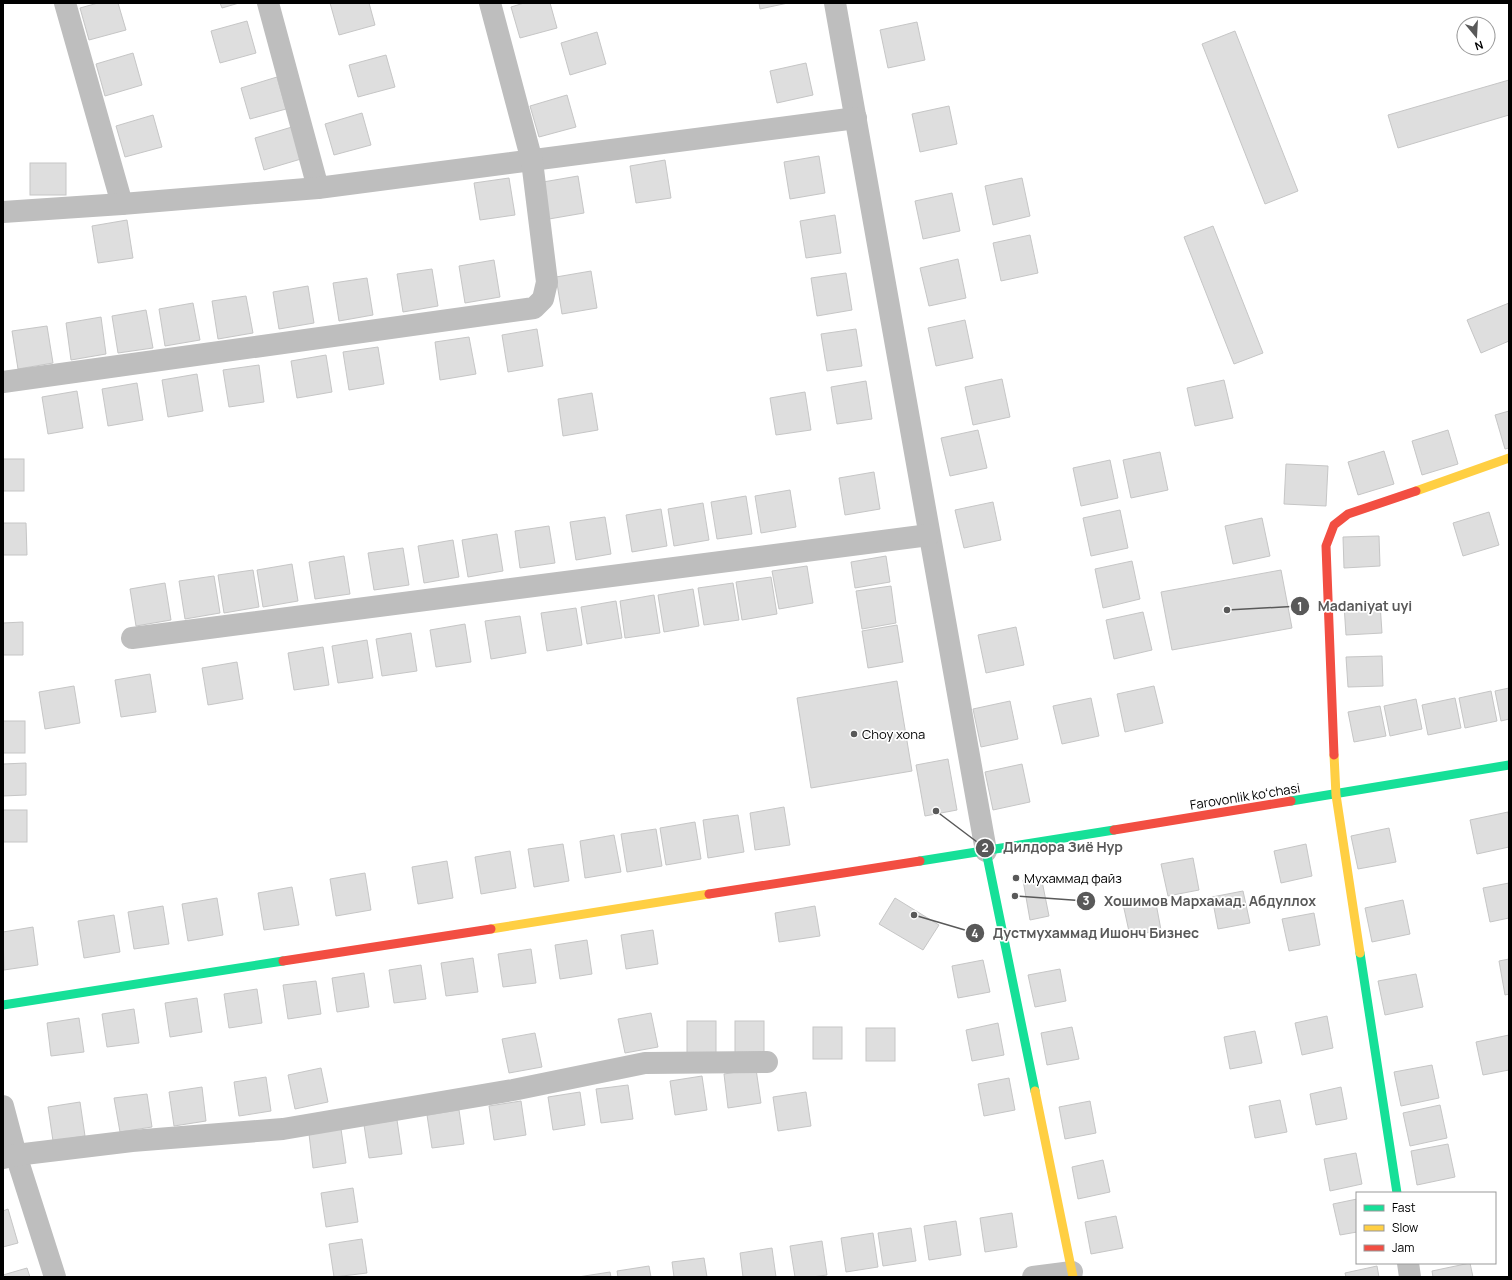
<svg xmlns="http://www.w3.org/2000/svg" width="1512" height="1280" font-family="Manrope,sans-serif">
  <rect width="100%" height="100%" fill="#fff"/>
  <!-- building -->
  <g fill="#dedede" stroke="#c6c6c6">
    <path d="M98,3H118L126,30L89,40L80,8Z"/>
    <path d="M220,3H239L222,8Z"/>
    <path d="M330,3H369L375,25L339,35Z"/>
    <path d="M524,3H550L557,28L520,38L511,7Z"/>
    <path d="M759,3H788L760,9Z"/>
    <path d="M247,21L256,53L220,63L211,31Z"/>
    <path d="M917,22L925,60L888,68L880,30Z"/>
    <path d="M1235,31L1298,191L1265,204L1202,44Z"/>
    <path d="M597,32L606,64L570,75L561,43Z"/>
    <path d="M133,53L142,85L105,96L96,64Z"/>
    <path d="M386,55L395,87L358,97L349,65Z"/>
    <path d="M806,63L813,95L777,103L770,71Z"/>
    <path d="M277,77L286,109L250,119L241,88Z"/>
    <path d="M1509,80V115L1398,148L1388,115Z"/>
    <path d="M567,95L576,127L539,137L530,106Z"/>
    <path d="M949,106L957,144L920,152L912,114Z"/>
    <path d="M362,113L371,145L334,155L325,124Z"/>
    <path d="M153,115L162,147L125,157L116,126Z"/>
    <path d="M292,127L301,159L264,170L255,138Z"/>
    <path d="M819,156L825,193L790,199L784,162Z"/>
    <path d="M665,160L671,198L636,203L630,166Z"/>
    <rect x="30" y="163" width="36" height="32"/>
    <path d="M578,176L584,213L549,219L543,182Z"/>
    <path d="M509,178L515,215L480,220L474,183Z"/>
    <path d="M1022,178L1030,216L993,225L985,186Z"/>
    <path d="M952,193L960,231L923,239L915,201Z"/>
    <path d="M835,215L841,253L806,258L800,221Z"/>
    <path d="M127,220L133,258L98,263L92,226Z"/>
    <path d="M1213,226L1263,353L1234,364L1184,237Z"/>
    <path d="M1030,235L1038,273L1001,281L993,243Z"/>
    <path d="M958,259L966,298L929,306L920,268Z"/>
    <path d="M494,260L500,297L465,303L459,266Z"/>
    <path d="M432,269L438,306L403,312L397,274Z"/>
    <path d="M591,271L597,308L562,314L556,277Z"/>
    <path d="M846,273L852,310L817,316L811,278Z"/>
    <path d="M367,278L373,315L339,321L333,283Z"/>
    <path d="M308,286L314,323L279,329L273,292Z"/>
    <path d="M246,296L253,333L218,339L212,301Z"/>
    <path d="M193,303L200,340L165,346L159,309Z"/>
    <path d="M1509,303V341L1481,353L1467,320Z"/>
    <path d="M146,310L153,348L118,353L112,316Z"/>
    <path d="M101,317L106,354L71,360L66,323Z"/>
    <path d="M965,320L973,358L936,366L928,328Z"/>
    <path d="M47,326L53,363L18,369L12,331Z"/>
    <path d="M537,329L543,366L508,372L502,335Z"/>
    <path d="M856,329L862,366L827,371L821,334Z"/>
    <path d="M469,337L476,374L440,380L435,342Z"/>
    <path d="M378,347L384,384L349,390L343,352Z"/>
    <path d="M326,355L332,392L297,398L291,361Z"/>
    <path d="M259,365L264,402L229,407L223,370Z"/>
    <path d="M197,374L203,411L168,417L162,380Z"/>
    <path d="M1002,379L1010,417L973,425L965,387Z"/>
    <path d="M1224,380L1233,418L1195,426L1187,388Z"/>
    <path d="M866,381L872,419L837,424L831,387Z"/>
    <path d="M137,383L143,420L108,426L102,389Z"/>
    <path d="M77,391L83,428L48,434L42,397Z"/>
    <path d="M805,392L811,430L776,435L770,398Z"/>
    <path d="M592,393L598,430L563,436L558,399Z"/>
    <path d="M1509,411V448L1505,449L1495,415Z"/>
    <path d="M978,430L987,468L950,476L941,438Z"/>
    <path d="M1448,430L1458,464L1422,475L1412,441Z"/>
    <path d="M1384,451L1394,484L1358,495L1348,462Z"/>
    <path d="M1160,452L1168,490L1131,498L1123,460Z"/>
    <rect x="3" y="459" width="21" height="32"/>
    <path d="M1110,460L1118,498L1081,506L1073,468Z"/>
    <path d="M1286,464L1328,466L1326,506L1284,504Z"/>
    <path d="M874,472L880,509L845,515L839,478Z"/>
    <path d="M790,490L796,527L761,533L755,496Z"/>
    <path d="M746,496L752,534L717,539L711,502Z"/>
    <path d="M993,502L1001,540L964,548L955,510Z"/>
    <path d="M703,503L709,540L674,546L668,509Z"/>
    <path d="M661,509L667,546L632,552L626,515Z"/>
    <path d="M1120,510L1128,548L1091,556L1083,518Z"/>
    <path d="M1489,512L1499,545L1463,556L1453,523Z"/>
    <path d="M605,517L611,554L576,560L570,522Z"/>
    <path d="M1262,518L1270,556L1233,564L1225,526Z"/>
    <path d="M3,523H26L27,555H3Z"/>
    <path d="M549,526L555,563L520,568L515,531Z"/>
    <path d="M497,534L503,571L468,577L462,540Z"/>
    <path d="M1379,536L1380,566L1344,568L1343,537Z"/>
    <path d="M453,540L459,577L424,583L418,546Z"/>
    <path d="M403,548L409,585L374,590L368,553Z"/>
    <path d="M344,556L350,594L315,599L309,562Z"/>
    <path d="M886,556L890,582L855,588L851,562Z"/>
    <path d="M1132,561L1140,599L1103,608L1095,569Z"/>
    <path d="M292,564L298,601L263,607L257,570Z"/>
    <path d="M807,566L813,603L779,609L772,571Z"/>
    <path d="M253,570L259,607L224,613L218,575Z"/>
    <path d="M1281,570L1292,628L1172,650L1161,592Z"/>
    <path d="M214,576L220,613L185,619L179,581Z"/>
    <path d="M771,577L777,614L742,620L736,582Z"/>
    <path d="M165,583L171,620L136,626L130,589Z"/>
    <path d="M733,583L739,620L704,625L698,588Z"/>
    <path d="M891,586L896,623L862,629L856,591Z"/>
    <path d="M693,589L699,626L664,632L658,595Z"/>
    <path d="M654,595L660,633L625,638L620,601Z"/>
    <path d="M616,601L622,638L587,644L581,607Z"/>
    <path d="M1380,603L1382,633L1346,635L1344,605Z"/>
    <path d="M576,608L582,645L547,651L541,613Z"/>
    <path d="M1143,612L1152,650L1114,659L1106,620Z"/>
    <path d="M520,616L526,653L491,659L485,621Z"/>
    <path d="M23,622V655H3V623Z"/>
    <path d="M465,624L471,662L436,667L430,630Z"/>
    <path d="M897,625L903,662L868,668L862,631Z"/>
    <path d="M1016,627L1024,665L986,673L978,635Z"/>
    <path d="M411,633L417,671L382,676L376,639Z"/>
    <path d="M367,640L373,678L338,683L332,646Z"/>
    <path d="M323,647L329,685L294,690L288,653Z"/>
    <path d="M1382,656L1383,686L1348,687L1346,657Z"/>
    <path d="M237,662L243,699L208,705L202,668Z"/>
    <path d="M150,674L156,712L121,717L115,680Z"/>
    <path d="M897,681L912,771L811,788L797,698Z"/>
    <path d="M74,686L80,723L45,729L39,692Z"/>
    <path d="M1154,686L1163,723L1125,732L1117,694Z"/>
    <path d="M1509,688V719L1501,721L1495,691Z"/>
    <path d="M1491,691L1497,721L1465,728L1459,698Z"/>
    <path d="M1091,698L1099,736L1062,744L1053,706Z"/>
    <path d="M1455,698L1461,728L1428,735L1422,705Z"/>
    <path d="M1416,699L1422,729L1390,736L1384,706Z"/>
    <path d="M1010,701L1018,739L981,747L973,709Z"/>
    <path d="M1380,706L1386,736L1354,742L1348,712Z"/>
    <rect x="3" y="721" width="22" height="32"/>
    <path d="M948,759L957,810L925,816L916,765Z"/>
    <path d="M26,763V795L3,796V764Z"/>
    <path d="M1022,764L1030,802L993,810L985,772Z"/>
    <path d="M784,807L790,845L755,850L750,813Z"/>
    <rect x="3" y="810" width="24" height="32"/>
    <path d="M1508,812L1509,819V847L1477,854L1470,820Z"/>
    <path d="M738,815L744,852L708,858L703,820Z"/>
    <path d="M695,822L701,859L666,865L660,828Z"/>
    <path d="M1389,828L1396,862L1358,869L1351,836Z"/>
    <path d="M656,829L662,866L627,872L621,834Z"/>
    <path d="M614,835L621,872L585,878L580,841Z"/>
    <path d="M563,844L569,881L534,887L528,849Z"/>
    <path d="M1306,844L1312,876L1281,883L1274,851Z"/>
    <path d="M510,851L516,888L481,894L475,857Z"/>
    <path d="M1193,858L1199,890L1168,896L1161,864Z"/>
    <path d="M447,861L453,898L418,904L412,867Z"/>
    <path d="M365,873L371,910L336,916L330,879Z"/>
    <path d="M1041,876L1049,916L1030,920L1023,880Z"/>
    <path d="M1509,883V918L1490,922L1483,888Z"/>
    <path d="M292,887L299,925L264,930L258,893Z"/>
    <path d="M1243,891L1250,923L1218,929L1212,897Z"/>
    <path d="M217,898L223,935L188,941L182,904Z"/>
    <path d="M895,898L939,925L923,950L879,924Z"/>
    <path d="M1155,898L1161,930L1130,936L1123,904Z"/>
    <path d="M1403,900L1410,934L1372,942L1365,908Z"/>
    <path d="M163,906L169,944L134,949L128,912Z"/>
    <path d="M815,906L820,936L779,942L775,913Z"/>
    <path d="M1314,913L1320,945L1289,951L1282,919Z"/>
    <path d="M114,915L120,952L84,958L78,921Z"/>
    <path d="M33,927L38,965L4,970L3,932Z"/>
    <path d="M653,930L658,964L626,969L621,935Z"/>
    <path d="M587,940L592,974L560,979L555,945Z"/>
    <path d="M531,949L536,983L503,987L498,954Z"/>
    <path d="M473,958L478,992L446,996L441,963Z"/>
    <path d="M1509,959V994L1505,995L1499,961Z"/>
    <path d="M983,960L990,992L958,998L952,966Z"/>
    <path d="M421,965L426,999L394,1003L389,970Z"/>
    <path d="M1060,969L1066,1001L1035,1007L1028,975Z"/>
    <path d="M364,973L369,1007L337,1012L332,978Z"/>
    <path d="M1416,974L1423,1007L1385,1015L1378,981Z"/>
    <path d="M316,981L321,1014L288,1019L283,985Z"/>
    <path d="M257,989L262,1023L229,1028L224,994Z"/>
    <path d="M197,998L202,1032L170,1037L165,1003Z"/>
    <path d="M134,1009L139,1043L107,1047L102,1014Z"/>
    <path d="M651,1013L658,1047L625,1053L618,1019Z"/>
    <path d="M1327,1016L1333,1048L1302,1055L1295,1023Z"/>
    <path d="M79,1018L84,1052L51,1056L47,1023Z"/>
    <rect x="687" y="1021" width="29" height="32"/>
    <rect x="735" y="1021" width="29" height="33"/>
    <path d="M998,1023L1004,1055L972,1061L966,1030Z"/>
    <rect x="813" y="1027" width="29" height="32"/>
    <path d="M1072,1027L1079,1059L1047,1065L1041,1033Z"/>
    <rect x="866" y="1028" width="29" height="33"/>
    <path d="M1255,1031L1262,1063L1230,1069L1224,1037Z"/>
    <path d="M535,1033L542,1067L509,1073L502,1039Z"/>
    <path d="M1509,1035V1070L1483,1075L1476,1042Z"/>
    <path d="M1432,1065L1439,1098L1401,1106L1394,1072Z"/>
    <path d="M321,1068L328,1102L295,1109L288,1075Z"/>
    <path d="M756,1069L761,1103L728,1108L724,1074Z"/>
    <path d="M702,1076L707,1110L675,1115L670,1081Z"/>
    <path d="M266,1077L271,1111L239,1116L234,1082Z"/>
    <path d="M1009,1078L1015,1110L984,1116L978,1084Z"/>
    <path d="M628,1085L633,1119L601,1123L596,1089Z"/>
    <path d="M202,1087L206,1121L174,1126L169,1092Z"/>
    <path d="M1341,1087L1347,1119L1316,1125L1310,1094Z"/>
    <path d="M580,1092L585,1125L553,1130L548,1097Z"/>
    <path d="M806,1092L811,1126L778,1131L773,1097Z"/>
    <path d="M147,1094L152,1127L120,1132L114,1098Z"/>
    <path d="M1280,1100L1287,1132L1255,1138L1249,1106Z"/>
    <path d="M521,1101L526,1135L494,1140L489,1106Z"/>
    <path d="M1090,1101L1096,1133L1065,1139L1059,1107Z"/>
    <path d="M80,1102L85,1136L53,1141L48,1107Z"/>
    <path d="M1440,1105L1447,1138L1410,1146L1403,1113Z"/>
    <path d="M459,1110L464,1144L432,1148L427,1115Z"/>
    <path d="M397,1120L402,1154L369,1158L364,1125Z"/>
    <path d="M341,1129L346,1163L313,1168L309,1134Z"/>
    <path d="M1448,1144L1455,1177L1417,1185L1411,1151Z"/>
    <path d="M1356,1153L1362,1184L1330,1191L1324,1159Z"/>
    <path d="M1103,1160L1110,1192L1078,1199L1072,1167Z"/>
    <path d="M353,1188L358,1222L326,1227L321,1193Z"/>
    <path d="M1357,1199V1232L1340,1235L1333,1204Z"/>
    <path d="M8,1209L18,1243L3,1247V1211Z"/>
    <path d="M1012,1213L1017,1247L985,1252L980,1218Z"/>
    <path d="M1116,1216L1123,1248L1091,1254L1085,1222Z"/>
    <path d="M956,1221L961,1255L929,1260L924,1226Z"/>
    <path d="M911,1228L916,1261L883,1266L878,1233Z"/>
    <path d="M873,1233L878,1267L846,1272L841,1238Z"/>
    <path d="M362,1239L367,1273L334,1277L329,1244Z"/>
    <path d="M822,1241L827,1275L812,1277H795L790,1246Z"/>
    <path d="M772,1248L776,1277H743L740,1253Z"/>
    <path d="M704,1258L707,1277H674L672,1262Z"/>
    <path d="M1470,1263L1473,1277H1433L1432,1271Z"/>
    <path d="M649,1266L651,1277H618L617,1271Z"/>
    <path d="M1377,1266L1379,1277H1346L1345,1273Z"/>
    <path d="M27,1268L30,1277H3V1275Z"/>
    <path d="M610,1272L611,1277H578Z"/>
  </g>
  <g fill="none" stroke-linecap="round" stroke-linejoin="round">
    <!-- street -->
    <g stroke="#bebebe" stroke-width="22">
      <path d="M65,3L122,204"/>
      <path d="M268,3L318,188"/>
      <path d="M835,3L986,851"/>
      <path d="M3,212L122,204L318,188L856,118"/>
      <path d="M3,382L534,308L543,299L547,282L532,161L490,3"/>
      <path d="M132,638L929,535"/>
      <path d="M3,1106L16,1155L55,1277"/>
      <path d="M3,1158L16,1155L132,1141L283,1129L513,1090L645,1063L767,1062"/>
      <path d="M1408,1263L1410,1277"/>
      <path d="M1033,1277L1072,1272"/>
    </g>
    <!-- fast -->
    <g stroke="#16e098" stroke-width="9">
      <path d="M1291,801L1509,765"/>
      <path d="M986,851L1035,1091"/>
      <path d="M920,861L1114,830"/>
      <path d="M1360,953L1397,1193"/>
      <path d="M3,1005L283,961"/>
    </g>
    <!-- slow -->
    <g stroke="#ffcf43" stroke-width="9">
      <path d="M1416,491L1509,458"/>
      <path d="M1334,755L1336,795L1360,953"/>
      <path d="M491,929L709,894"/>
      <path d="M1035,1091L1073,1277"/>
    </g>
    <!-- jam -->
    <g stroke="#f24e42" stroke-width="9">
      <path d="M1334,755L1326,546L1334,525L1348,514L1416,491"/>
      <path d="M1114,830L1291,801"/>
      <path d="M709,894L920,861"/>
      <path d="M283,961L491,929"/>
    </g>
  </g>
  <!-- markers -->
  <g fill="#595959" stroke="#fff" stroke-width="1.5">
    <circle cx="854" cy="734" r="4"/>
    <circle cx="1016" cy="878" r="4"/>
  </g>
  <g text-anchor="middle" dominant-baseline="central" stroke-width="3.5" stroke-linejoin="round" paint-order="stroke">
    <!-- poi labels -->
    <g font-size="13" fill="#000" stroke="#fff" text-anchor="start">
      <text x="862" y="734">Choy xona</text>
      <text x="1024" y="878">Мухаммад файз</text>
    </g>
    <!-- street labels -->
    <g font-size="13" fill="#000" stroke="#fff">
      <text transform="translate(1245 796) rotate(-9)">Farovonlik koʻchasi</text>
    </g>
  </g>
  <!-- callouts -->
  <path fill="none" stroke="#595959" stroke-width="1.5" d="M1227 610L1300 606M936 811L985 848M1015 896L1086 901M914 915L975 933"/>
  <g fill="#595959" stroke="#fff" stroke-width="1.5">
    <circle cx="1227" cy="610" r="4"/>
    <circle cx="936" cy="811" r="4"/>
    <circle cx="1015" cy="896" r="4"/>
    <circle cx="914" cy="915" r="4"/>
    <circle cx="1300" cy="606" r="10"/>
    <circle cx="985" cy="848" r="10"/>
    <circle cx="1086" cy="901" r="10"/>
    <circle cx="975" cy="933" r="10"/>
  </g>
  <g font-size="12" text-anchor="middle" font-weight="bold" fill="#fff">
    <text x="1300" y="611">1</text>
    <text x="985" y="852">2</text>
    <text x="1086" y="905">3</text>
    <text x="975" y="938">4</text>
  </g>
  <g font-size="14" text-anchor="middle" font-weight="bold" fill="#595959" stroke="#fff" stroke-width="3.5" stroke-linejoin="round" paint-order="stroke">
    <text x="1365" y="611">Madaniyat uyi</text>
    <text x="1063" y="852">Дилдора Зиё Нур</text>
    <text x="1210" y="906">Хошимов Мархамад. Абдуллох</text>
    <text x="1096" y="938">Дустмухаммад Ишонч Бизнес</text>
  </g>
  <!-- border -->
  <rect width="1512" height="1280" fill="none" stroke="#000000" stroke-width="8"/>
  <!-- legend -->
  <rect x="1356" y="1192" width="140" height="72" fill="#ffffff" stroke="#999999"/>
  <rect x="1364" y="1205" width="20" height="6" fill="#16e098" stroke="#999999"/>
  <text x="1392" y="1212" font-size="12" fill="#000000">Fast</text>
  <rect x="1364" y="1225" width="20" height="6" fill="#ffcf43" stroke="#999999"/>
  <text x="1392" y="1232" font-size="12" fill="#000000">Slow</text>
  <rect x="1364" y="1245" width="20" height="6" fill="#f24e42" stroke="#999999"/>
  <text x="1392" y="1252" font-size="12" fill="#000000">Jam</text>
  <!-- north arrow -->
  <g transform="translate(1476 36) rotate(162)"><circle r="19" fill="#ffffff" stroke="#999999"/>
  <path d="M0-3L7 15L0 10L-7 15Z" fill="#595959"/>
  <text y="-6" font-size="11" font-weight="bold" text-anchor="middle" fill="#000000">N</text>
  </g>
</svg>
